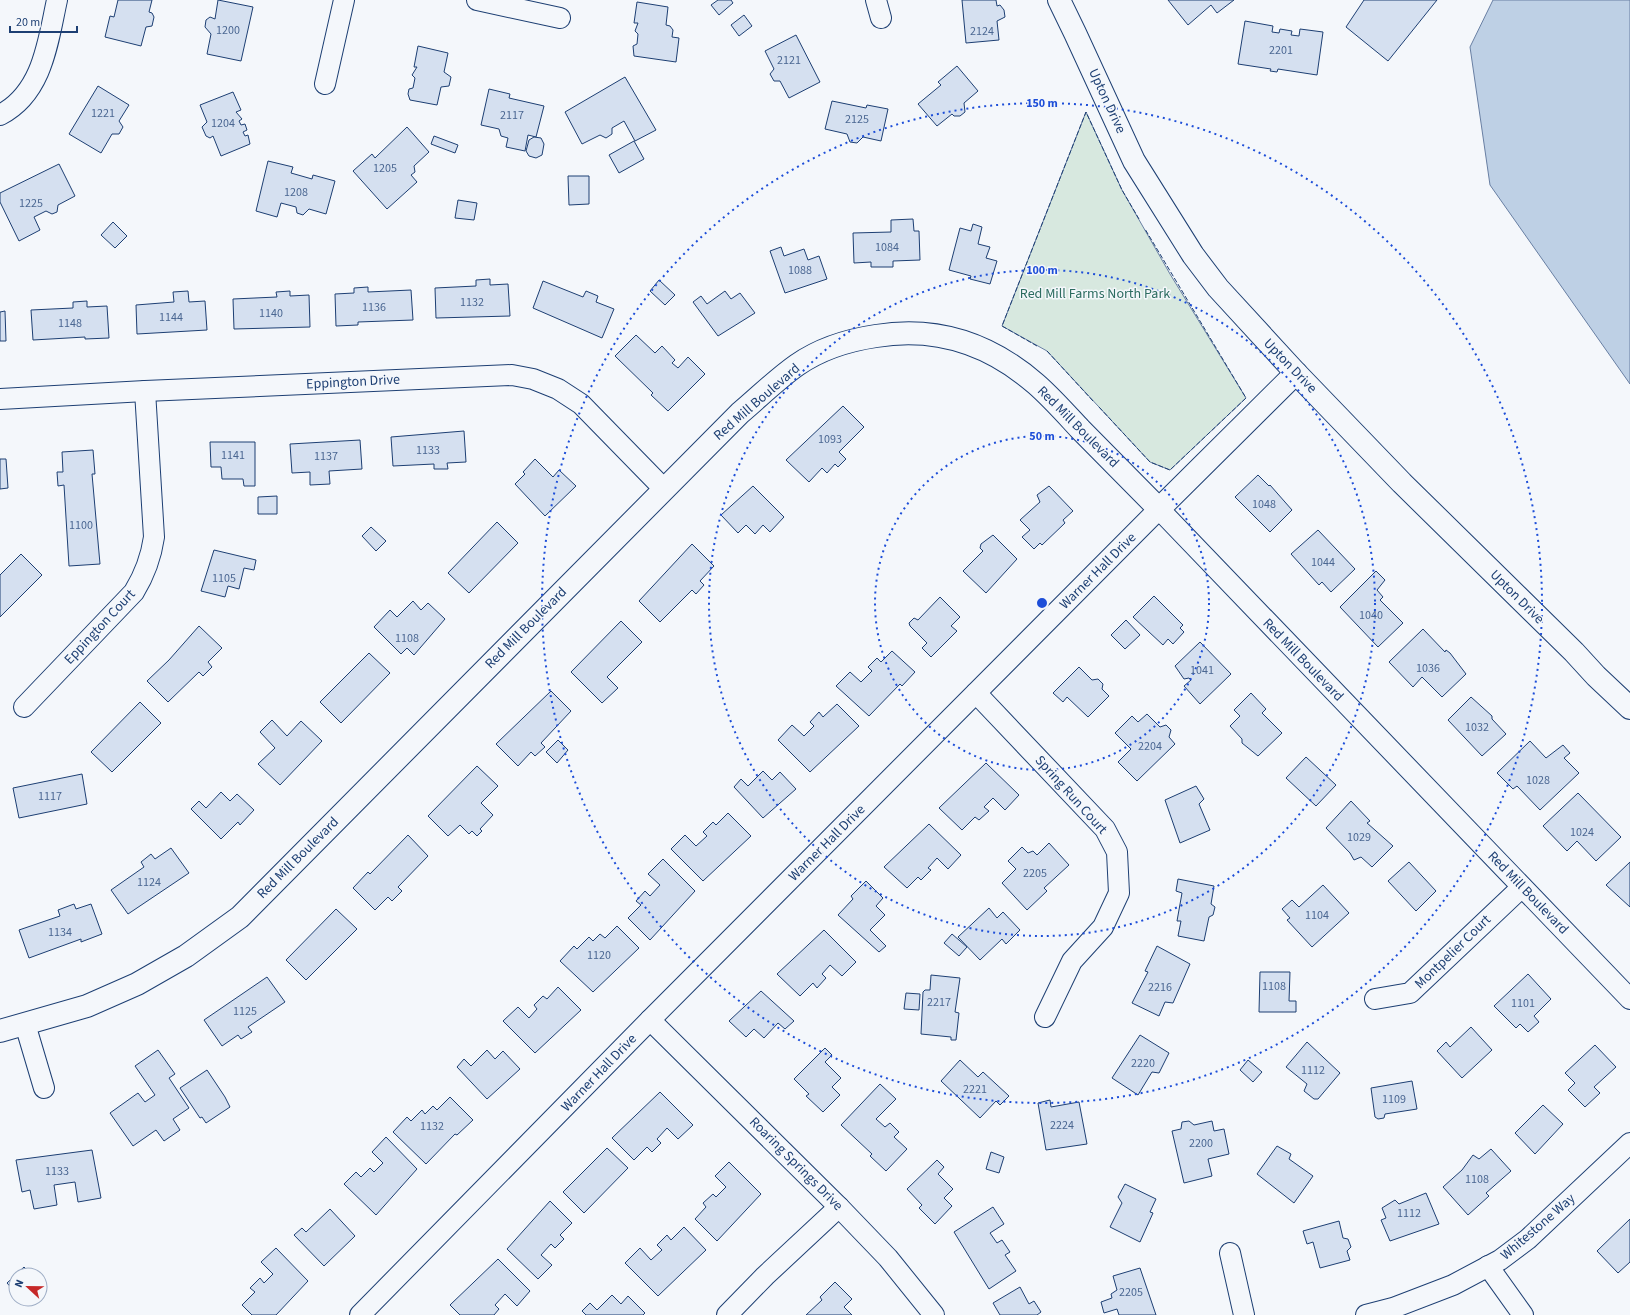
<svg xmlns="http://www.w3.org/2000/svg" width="1630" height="1315" font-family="'Source Sans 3',sans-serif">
  <rect width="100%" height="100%" fill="#f4f7fb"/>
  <!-- green -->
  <path fill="#d7e8df" stroke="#687fa3" d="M1086,112L1122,190L1170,274L1246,398L1170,470L1150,462L1047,351L1002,326Z"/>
  <!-- water -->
  <path fill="#bed0e5" stroke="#687fa3" d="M1493,0H1630V384L1490,185L1470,47Z"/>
  <!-- building -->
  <g fill="#d5e0f0" stroke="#1d3f73">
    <path d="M118,0H152L149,12L152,13L154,17L152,26L146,27L141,46L105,37L110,16L114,17Z"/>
    <path d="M218,0L253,7L241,61L207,54L211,34L205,27L206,20L210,17L215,19Z"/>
    <path d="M718,0H731L733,3L719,15L711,5Z"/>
    <path d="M962,0H996L997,6L1000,5L1004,10L1005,17L997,21L999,40L966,43Z"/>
    <path d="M1168,0H1234L1217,13L1211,5L1188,25Z"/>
    <path d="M1364,0H1437L1388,61L1346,27Z"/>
    <path d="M637,2L668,7L666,25L670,26L673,30L672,37L679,38L676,62L634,56L633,46L637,44L638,34L635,31L638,23H634Z"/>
    <path d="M744,15L752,26L739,36L731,25Z"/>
    <path d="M1245,21L1273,26L1272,32L1279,33L1280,29L1292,31L1291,35L1299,36L1300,29L1323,32L1317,75L1278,69L1277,72L1270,71L1271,69L1238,64Z"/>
    <path d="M796,35L820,82L789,98L780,81H774L770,74L774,69L765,51Z"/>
    <path d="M418,46L448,53L444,72L451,77L449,86L441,87L437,105L410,100L408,94L409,89L413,88L415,78L412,75L417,67H414Z"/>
    <path d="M957,66L978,91L964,103L965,112L960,116H954L952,114L937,126L918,104L941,85L938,82Z"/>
    <path d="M625,77L656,130L635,141L624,121L612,128V134L606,138L600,135L582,144L565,112Z"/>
    <path d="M98,86L129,105L119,121L123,127L119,134H112L101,153L69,134Z"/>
    <path d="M489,89L510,94L509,98L544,106L536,137L528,135L525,151L506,147L508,138L501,136L499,129L481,125Z"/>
    <path d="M233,92L241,110L236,112L242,119L239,121L241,125L245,124L247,130L243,132L245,136L248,135L250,144L221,156L213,136L210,138L206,136L202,127L207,122L200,105Z"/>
    <path d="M832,101L866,108L867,105L888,109L881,141L863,137L857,143L850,142L847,134L825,129Z"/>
    <path d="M407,127L429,152L414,166L415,172L411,175L417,182L387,209L353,171L372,154L375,158Z"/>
    <path d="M434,136L458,145L455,153L431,144Z"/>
    <path d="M534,137L541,138L544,144L542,155L536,158L529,156L526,151L529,140Z"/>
    <path d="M634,141L644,159L619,173L609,155Z"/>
    <path d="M268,161L293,167L291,173L312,179L313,175L335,181L326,214L309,209L303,215L297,213L296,207L281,203L277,217L256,211Z"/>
    <path d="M59,164L75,196L58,205L57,212L52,214L46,211L34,217L40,230L19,241L0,202V193Z"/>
    <path d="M568,176H589V204L569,205Z"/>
    <path d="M458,200L477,203L474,220L455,218Z"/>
    <path d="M913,219L914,231H919L920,260L893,261V267H871V262L854,263L853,233L891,232V220Z"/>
    <path d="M113,222L127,236L115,248L101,235Z"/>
    <path d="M973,224L982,227L978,244L990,247L986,258L997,261L990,284L970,279L971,276L949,270L960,228L971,231Z"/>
    <path d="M781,247L784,256L804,249L808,260L819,256L827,279L785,293L770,251Z"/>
    <path d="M490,279V285L508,284L510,316L436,318L435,288L476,286V280Z"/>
    <path d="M659,280L675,295L665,305L650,291Z"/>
    <path d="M543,281L583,297L586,291L598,296L596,302L614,309L602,338L533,308Z"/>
    <path d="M368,287V292L411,290L413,320L358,322V325L336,326L335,294L354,293V288Z"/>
    <path d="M188,291L189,302L205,301L207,330L137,334L136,305L174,302L173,292Z"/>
    <path d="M290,291V296L309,295L310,327L234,329L233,299L277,297L276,292Z"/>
    <path d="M725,291L731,299L740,293L755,313L718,336L693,302L701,296L707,304Z"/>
    <path d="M87,301V307L107,306L109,338L85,339V337L33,340L31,310L73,308V302Z"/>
    <path d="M5,311L6,341H0V312Z"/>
    <path d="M636,335L655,353L662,346L675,360L672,363L678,368L688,357L705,374L668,411L651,395L653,393L615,356Z"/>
    <path d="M843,406L864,427L839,452L846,459L838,467L835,464L827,473L822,468L809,482L786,460Z"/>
    <path d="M464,431L466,462L447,463L448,469H434V464L393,466L391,437Z"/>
    <path d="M360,440L362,469L329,471L330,484L310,485V472L292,473L290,444Z"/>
    <path d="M210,442H255V486H244L243,479H222L221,467H211Z"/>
    <path d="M93,450L95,474H92L100,564L69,566L64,485L58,486L57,472H63L62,452Z"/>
    <path d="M0,459H6L8,488L0,489Z"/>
    <path d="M535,459L553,477L559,470L576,486L545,516L515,484L525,474L523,472Z"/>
    <path d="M1258,475L1269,486L1270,485L1292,510L1270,532L1235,497Z"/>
    <path d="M753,486L784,517L770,532L763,525L755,534L746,525L738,533L721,515Z"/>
    <path d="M1049,486L1073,511L1063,520L1065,523L1042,545L1040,543L1034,549L1022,537L1030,530L1020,520L1040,502L1037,495Z"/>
    <path d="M277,496V514H258V497Z"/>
    <path d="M497,522L518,543L469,593L448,573Z"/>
    <path d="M371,527L386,541L376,551L362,536Z"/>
    <path d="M1318,530L1355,569L1331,592L1322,582L1319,585L1291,554Z"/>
    <path d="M993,535L1017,559L986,593L963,571L983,551L980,548L981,544Z"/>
    <path d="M692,544L714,566L700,581L704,585L696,594L692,590L660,622L639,601Z"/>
    <path d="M214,550L256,560L254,570L244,568L239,589L228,586L225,597L201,591Z"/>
    <path d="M21,554L42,575L0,617V575Z"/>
    <path d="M1376,571L1385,580L1377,590L1383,597L1380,600L1403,623L1378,647L1340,607Z"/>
    <path d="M1154,596L1183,625L1180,628L1184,632L1173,644L1168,639L1163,645L1133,617Z"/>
    <path d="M940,597L960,617L951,626L957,631L931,657L922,648L927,643L910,626L909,623L914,618L918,620Z"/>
    <path d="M413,601L421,610L428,603L445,619L414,655L407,648L401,654L374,627L390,610L397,617Z"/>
    <path d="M1126,620L1140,635L1125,649L1111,635Z"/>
    <path d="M621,621L642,642L607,677L618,688L602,703L571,672Z"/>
    <path d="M199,626L222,648L208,662L212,667L203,676L199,672L168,702L147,681L169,660Z"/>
    <path d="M1423,629L1445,652L1446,650L1450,653L1466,674L1442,697L1422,677L1413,687L1389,662Z"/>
    <path d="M1200,642L1231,674L1200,704L1184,686L1191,680L1189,678L1184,679L1175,666Z"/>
    <path d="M892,651L915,672L902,686L900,684L869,716L836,686L850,672L861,682L872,671L868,667L877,658L881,662Z"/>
    <path d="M369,653L390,673L341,723L320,702Z"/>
    <path d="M1079,667L1092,680L1098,679L1103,684L1102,689L1109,696L1088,717L1067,697L1063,702L1053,693Z"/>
    <path d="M551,691L571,711L541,743L545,747L535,756L531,752L518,766L496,744Z"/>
    <path d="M1251,693L1266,709L1262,713L1282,733L1258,756L1242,743V739L1230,726L1240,716L1234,710Z"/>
    <path d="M1471,697L1492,716V719L1506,734L1482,756L1448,720Z"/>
    <path d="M140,702L161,723L112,772L91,752Z"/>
    <path d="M837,704L859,726L810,772L778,740L792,725L804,736L814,726L810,722L819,712L823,717Z"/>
    <path d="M1147,714L1160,727L1166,725L1171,730L1169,737L1175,744L1137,781L1118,762L1131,749L1115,733L1132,716L1138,722Z"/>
    <path d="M272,720L287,736L301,721L322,741L280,785L258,764L275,748L260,732Z"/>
    <path d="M558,740L568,750L557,763L546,752Z"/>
    <path d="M1530,741L1546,758L1563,745L1570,753L1564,758L1579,773L1540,810L1517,786L1513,789L1497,773Z"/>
    <path d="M1306,757L1336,785L1316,806L1286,778Z"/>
    <path d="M986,763L1019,795L1005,810L993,798L984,807L989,811L979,820L975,817L962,830L939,808Z"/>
    <path d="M477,766L498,786L481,803L493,815L480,829L482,831L477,836L472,831L469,834L460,825L448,836L428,816Z"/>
    <path d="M763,771L772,780L780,772L796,789L763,818L734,787L741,779L748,786Z"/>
    <path d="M82,774L87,804L19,818L13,788Z"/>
    <path d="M1196,786L1204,799L1199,804L1210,830L1180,843L1165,800Z"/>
    <path d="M221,792L230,801L237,794L254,810L240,825L238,822L221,839L191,809L199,801L206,808Z"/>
    <path d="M1578,793L1621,837L1596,861L1577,841L1567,851L1543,826Z"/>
    <path d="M1351,801L1370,821L1367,823L1393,846L1372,867L1361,857L1354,860L1350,853L1326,828Z"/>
    <path d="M728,813L751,836L703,881L671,849L685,835L696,846L707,836L703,832L713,822L716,825Z"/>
    <path d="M929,824L961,855L948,869L937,858L928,868L931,870L921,880L918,877L907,888L884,867Z"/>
    <path d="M408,835L428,856L398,887L402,891L392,901L388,897L375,910L353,888L368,872L370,874Z"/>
    <path d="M1049,843L1069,865L1044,888L1047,891L1027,910L1002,883L1016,869L1008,861L1022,847L1028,853L1033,851L1037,855Z"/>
    <path d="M171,848L189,873L128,914L111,890L144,867L141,862L151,854L155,859Z"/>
    <path d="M663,859L695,891L650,940L628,918L641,905L636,901L645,891L650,896L660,885L648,874Z"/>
    <path d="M1409,862L1436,891L1416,911L1388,881Z"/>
    <path d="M1630,862V907L1606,885Z"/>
    <path d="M1178,879L1214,886L1211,904L1215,907L1213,915L1209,917L1204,941L1178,936L1181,921H1177L1182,893L1176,891Z"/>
    <path d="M866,881L883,898L876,906L885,915L870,930L886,946L879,952L838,915L853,899L851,896Z"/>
    <path d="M1323,885L1349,913L1312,947L1287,920L1290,918L1282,909L1292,900L1299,907Z"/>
    <path d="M74,904L76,909L91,904L102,934L81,942V939L29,958L19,930L60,916L58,910Z"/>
    <path d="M989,908L997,918L1003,912L1020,930L1006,944L1002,939L980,960L958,937Z"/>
    <path d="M336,909L357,929L306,980L286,960Z"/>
    <path d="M617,926L639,948L593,992L560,961L574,946L577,949L589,937L593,941L600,934L605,938Z"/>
    <path d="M824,930L856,962L842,976L830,965L822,974L826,978L817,988L813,983L800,996L777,974Z"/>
    <path d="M952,934L967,947L959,956L944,943Z"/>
    <path d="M1157,946L1190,964L1173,1003L1165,1002L1159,1016L1132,1003L1148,972L1145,971Z"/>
    <path d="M1260,972H1290L1289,1001H1296V1012H1259Z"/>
    <path d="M1528,974L1551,999L1534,1016L1539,1022L1528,1032L1520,1024L1516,1028L1494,1006Z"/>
    <path d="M931,975L960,978L955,1012L959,1013L956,1040H951V1037L921,1034L923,992L925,990H930Z"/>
    <path d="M267,977L285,1002L248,1027L252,1032L241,1039L238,1035L222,1046L204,1020Z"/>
    <path d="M558,987L581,1010L535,1053L503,1021L518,1007L529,1018L537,1009L534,1005L543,996L547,999Z"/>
    <path d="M761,991L794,1021L785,1029L778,1023L764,1038L754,1029L746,1037L729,1021Z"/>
    <path d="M906,993L920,994L919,1010L904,1009Z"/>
    <path d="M1471,1027L1492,1050L1462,1078L1437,1051L1446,1042L1450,1047Z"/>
    <path d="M1140,1035L1169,1053L1159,1073L1152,1072L1138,1095L1112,1078Z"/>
    <path d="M1307,1042L1340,1073L1318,1099H1314L1304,1091L1307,1084L1286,1067Z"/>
    <path d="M1595,1045L1616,1067L1594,1087L1600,1093L1585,1107L1568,1090L1575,1083L1565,1073Z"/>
    <path d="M825,1048L832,1055L825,1062L841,1078L832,1087L840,1095L823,1112L806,1096L809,1094L794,1079Z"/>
    <path d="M158,1050L175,1074L169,1078L189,1108L173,1119L180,1130L164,1141L156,1130L133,1146L110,1113L138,1093L145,1102L155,1095L135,1066Z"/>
    <path d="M487,1050L495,1059L503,1051L520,1069L487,1099L457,1067L464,1059L471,1066Z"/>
    <path d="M960,1060L978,1077L983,1072L1009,1096L1000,1105L996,1101L980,1118L941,1081Z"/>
    <path d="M1248,1060L1262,1072L1253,1082L1240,1070Z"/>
    <path d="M207,1070L225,1097L230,1107L206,1123L202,1117L200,1118L180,1088Z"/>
    <path d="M1412,1081L1417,1109L1385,1114L1384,1118L1378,1119L1375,1117L1371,1088Z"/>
    <path d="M880,1084L896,1099L876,1119L885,1127L890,1123L899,1132L894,1137L907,1149L886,1171L870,1156L872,1154L841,1125Z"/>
    <path d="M660,1092L693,1125L678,1139L667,1128L657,1139L661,1143L652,1152L647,1147L634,1160L612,1138Z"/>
    <path d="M450,1097L473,1120L457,1135L455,1134L426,1164L393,1132L407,1117L411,1121L422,1110L425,1114L433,1106L437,1110Z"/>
    <path d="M1050,1100L1051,1107L1079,1102L1087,1144L1046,1150L1038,1103Z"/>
    <path d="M1543,1105L1563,1124L1535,1154L1515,1133Z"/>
    <path d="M1189,1121L1194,1125L1212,1121L1214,1131L1224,1129L1229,1154L1208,1159L1212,1176L1184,1183L1172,1131L1181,1129L1182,1122Z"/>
    <path d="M386,1137L417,1169L376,1215L344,1184L356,1172L361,1177L370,1168L374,1172L383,1163L372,1152Z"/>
    <path d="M1277,1146L1291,1154L1289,1159L1313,1176L1294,1203L1257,1174Z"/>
    <path d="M607,1148L628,1168L584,1213L563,1192Z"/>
    <path d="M1491,1149L1511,1171L1486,1193L1489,1196L1468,1215L1443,1187L1462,1170L1473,1155L1479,1159Z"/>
    <path d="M92,1150L101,1198L78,1202L75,1182L54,1185L57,1205L34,1209L30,1190L22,1192L16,1160Z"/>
    <path d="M991,1152L1004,1157L999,1173L986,1169Z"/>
    <path d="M937,1160L944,1167L938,1174L953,1189L944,1198L952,1206L935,1224L919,1208L922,1205L907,1189Z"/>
    <path d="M729,1162L761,1194L717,1241L695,1219L706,1207L703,1203L713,1194L716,1197L726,1187L715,1176Z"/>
    <path d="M1125,1184L1156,1199L1150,1212L1153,1213L1140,1242L1110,1227L1122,1203L1118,1197Z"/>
    <path d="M1426,1193L1439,1224L1390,1241L1381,1220L1386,1218L1382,1208L1395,1200L1399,1204Z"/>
    <path d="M550,1201L572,1223L560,1235L564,1239L555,1248L551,1244L541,1255L552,1265L538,1279L507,1249Z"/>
    <path d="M993,1207L1004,1224L990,1233L997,1243L1002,1240L1010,1252L1005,1255L1016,1271L989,1289L954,1232Z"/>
    <path d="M330,1209L355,1236L324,1266L294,1235L302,1228L306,1232Z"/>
    <path d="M1630,1219V1262L1618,1273L1597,1251Z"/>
    <path d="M1339,1221L1343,1238L1348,1239L1351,1247L1347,1251L1350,1260L1320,1268L1313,1242L1307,1244L1303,1231Z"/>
    <path d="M684,1227L706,1250L658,1296L625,1263L640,1248L651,1260L662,1250L657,1245L667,1235L671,1240Z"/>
    <path d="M276,1248L308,1281L276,1315H252L242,1305L255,1292L250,1288L260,1278L264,1283L273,1274L261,1262Z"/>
    <path d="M498,1259L530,1291L517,1306L505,1294L495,1305L499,1309L494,1315H460L450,1305Z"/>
    <path d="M24,1267L32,1275H16V1293L7,1283Z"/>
    <path d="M1140,1268L1156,1315H1119L1117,1309L1104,1313L1101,1302L1112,1298L1111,1294L1117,1290L1113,1276Z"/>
    <path d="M835,1282L852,1299L844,1307L852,1315H806L822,1300L820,1297Z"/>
    <path d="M1020,1287L1029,1304L1034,1301L1041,1312L1037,1315H1000L993,1303Z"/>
    <path d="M612,1295L621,1304L628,1296L645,1313L643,1315H586L582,1311L590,1303L597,1310Z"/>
  </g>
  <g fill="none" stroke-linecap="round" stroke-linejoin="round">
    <!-- minor casing -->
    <g stroke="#1d3f73" stroke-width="22">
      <g id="minor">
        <path d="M477,0L560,18"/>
        <path d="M876,0L881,18"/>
        <path d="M325,84L344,0"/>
        <path d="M0,115C43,93 48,41 57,0"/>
        <path d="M0,399L145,391L512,375L533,379L558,389L581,404L664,489"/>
        <path d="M976,693L1105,829L1117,852L1119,893L1103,927L1072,961L1045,1017"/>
        <path d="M24,707L134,592C145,574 151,558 154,537L145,391"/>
        <path d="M1375,999L1410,993L1522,887"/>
        <path d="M650,1020L839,1207L888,1258L934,1315"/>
        <path d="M25,1024L44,1088"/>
        <path d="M1230,1253L1244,1315"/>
        <path d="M1488,1266L1523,1315"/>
        <path d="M360,1315L650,1020L1159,509L1630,999"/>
        <path d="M727,1315L765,1276L839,1207"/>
        <path d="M1366,1315L1393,1308L1453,1285L1500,1260L1528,1239L1630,1143"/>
      </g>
    </g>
    <!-- tertiary casing -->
    <g stroke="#1d3f73" stroke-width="24">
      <path id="tertiary" d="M0,1031L87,1006L137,984L186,956L240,917L740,413C759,397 777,379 797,365C820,349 849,340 876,336C937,326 990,344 1036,384C1052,398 1066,414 1080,429C1107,456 1133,483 1159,509L1296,373"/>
    </g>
    <!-- secondary casing -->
    <g stroke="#1d3f73" stroke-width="24">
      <path id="secondary" d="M1059,0L1075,33L1134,161L1193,255L1218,288L1296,373L1402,483L1574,652L1596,676L1630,708"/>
    </g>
    <!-- minor -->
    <use href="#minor" stroke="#f4f7fb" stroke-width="20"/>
    <!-- tertiary -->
    <use href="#tertiary" stroke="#f4f7fb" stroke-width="22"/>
    <!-- secondary -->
    <use href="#secondary" stroke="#f4f7fb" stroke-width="22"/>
    <!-- fence -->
    <g stroke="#1d3f73" stroke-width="1" stroke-dasharray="5 2" stroke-linecap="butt">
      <path d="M1037,346L1002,326L1086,112L1122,190L1139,219"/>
      <path d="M1047,351L1093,401"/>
      <path d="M1099,407L1150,462L1170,470L1246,398L1145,229"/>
    </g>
  </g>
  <!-- distance rings -->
  <g fill="none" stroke="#1d4ed8" stroke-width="2" stroke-dasharray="2 4">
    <circle cx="1042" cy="603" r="167"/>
    <circle cx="1042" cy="603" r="333"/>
    <circle cx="1042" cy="603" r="500"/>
  </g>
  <g text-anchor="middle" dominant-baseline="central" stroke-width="3" stroke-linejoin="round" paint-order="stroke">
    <!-- number labels -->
    <g font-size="12" fill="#4b6792">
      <text x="228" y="30">1200</text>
      <text x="982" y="31">2124</text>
      <text x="1281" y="50">2201</text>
      <text x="789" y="60">2121</text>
      <text x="103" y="113">1221</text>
      <text x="512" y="115">2117</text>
      <text x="857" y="119">2125</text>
      <text x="223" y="123">1204</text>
      <text x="385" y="168">1205</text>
      <text x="296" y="192">1208</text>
      <text x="31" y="203">1225</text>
      <text x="887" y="247">1084</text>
      <text x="800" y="270">1088</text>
      <text x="472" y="302">1132</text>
      <text x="374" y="307">1136</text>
      <text x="271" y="313">1140</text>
      <text x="171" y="317">1144</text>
      <text x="70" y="323">1148</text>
      <text x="830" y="439">1093</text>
      <text x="428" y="450">1133</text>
      <text x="233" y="455">1141</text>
      <text x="326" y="456">1137</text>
      <text x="1264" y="504">1048</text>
      <text x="81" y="525">1100</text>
      <text x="1323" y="562">1044</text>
      <text x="224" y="578">1105</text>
      <text x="1371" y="615">1040</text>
      <text x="407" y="638">1108</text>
      <text x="1428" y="668">1036</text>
      <text x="1202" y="670">1041</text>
      <text x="1477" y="727">1032</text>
      <text x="1150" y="746">2204</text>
      <text x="1538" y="780">1028</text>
      <text x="50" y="796">1117</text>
      <text x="1582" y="832">1024</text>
      <text x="1359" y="837">1029</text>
      <text x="1035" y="873">2205</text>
      <text x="149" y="882">1124</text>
      <text x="1317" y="915">1104</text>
      <text x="60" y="932">1134</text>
      <text x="599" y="955">1120</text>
      <text x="1274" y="986">1108</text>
      <text x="1160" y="987">2216</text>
      <text x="939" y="1002">2217</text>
      <text x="1523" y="1003">1101</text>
      <text x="245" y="1011">1125</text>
      <text x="1143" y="1063">2220</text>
      <text x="1313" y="1070">1112</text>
      <text x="975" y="1089">2221</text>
      <text x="1394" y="1099">1109</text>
      <text x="1062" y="1125">2224</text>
      <text x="432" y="1126">1132</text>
      <text x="1201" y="1143">2200</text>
      <text x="57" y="1171">1133</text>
      <text x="1477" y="1179">1108</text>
      <text x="1409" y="1213">1112</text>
      <text x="1131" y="1292">2205</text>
    </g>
    <!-- street labels -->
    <g font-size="14" fill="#1d3f73" stroke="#f4f7fb">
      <text transform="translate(1107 101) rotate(65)">Upton Drive</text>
      <text transform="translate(1290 366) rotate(46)">Upton Drive</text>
      <text transform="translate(353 382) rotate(-3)">Eppington Drive</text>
      <text transform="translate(757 402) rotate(-41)">Red Mill Boulevard</text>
      <text transform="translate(1078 427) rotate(45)">Red Mill Boulevard</text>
      <text transform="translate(1098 571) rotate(-45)">Warner Hall Drive</text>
      <text transform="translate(1517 597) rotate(45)">Upton Drive</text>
      <text transform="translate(100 627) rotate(-47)">Eppington Court</text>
      <text transform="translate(526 628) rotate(-45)">Red Mill Boulevard</text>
      <text transform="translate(1303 660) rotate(46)">Red Mill Boulevard</text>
      <text transform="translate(1071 795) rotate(48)">Spring Run Court</text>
      <text transform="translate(827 843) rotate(-45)">Warner Hall Drive</text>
      <text transform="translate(298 858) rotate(-45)">Red Mill Boulevard</text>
      <text transform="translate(1528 893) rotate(46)">Red Mill Boulevard</text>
      <text transform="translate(1453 952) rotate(-44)">Montpelier Court</text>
      <text transform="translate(599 1073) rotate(-46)">Warner Hall Drive</text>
      <text transform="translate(796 1164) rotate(45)">Roaring Springs Drive</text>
      <text transform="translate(1538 1227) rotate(-41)">Whitestone Way</text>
    </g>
    <!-- park labels -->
    <g font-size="14" fill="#2c6c60" stroke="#f4f7fb">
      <text x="1095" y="294">Red Mill Farms North Park</text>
    </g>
  </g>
  <circle cx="1042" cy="603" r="6" fill="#1d4ed8" stroke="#f4f7fb" stroke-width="2"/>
  <g font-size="12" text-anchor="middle" font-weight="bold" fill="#1d4ed8" stroke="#f4f7fb" stroke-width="3" stroke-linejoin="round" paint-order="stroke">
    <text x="1042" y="107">150 m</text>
    <text x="1042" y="274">100 m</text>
    <text x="1042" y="440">50 m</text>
  </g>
  <!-- north arrow -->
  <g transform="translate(28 1287) rotate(292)"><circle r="19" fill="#f4f7fb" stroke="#9eadc5"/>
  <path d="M0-3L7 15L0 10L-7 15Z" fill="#c62828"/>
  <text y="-6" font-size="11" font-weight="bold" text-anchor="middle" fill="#1d3f73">N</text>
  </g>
  <!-- scale -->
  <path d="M10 26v6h67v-6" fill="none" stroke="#1d3f73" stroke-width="2"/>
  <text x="16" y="26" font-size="12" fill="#1d3f73" stroke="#f4f7fb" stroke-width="3" paint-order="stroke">20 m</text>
</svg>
